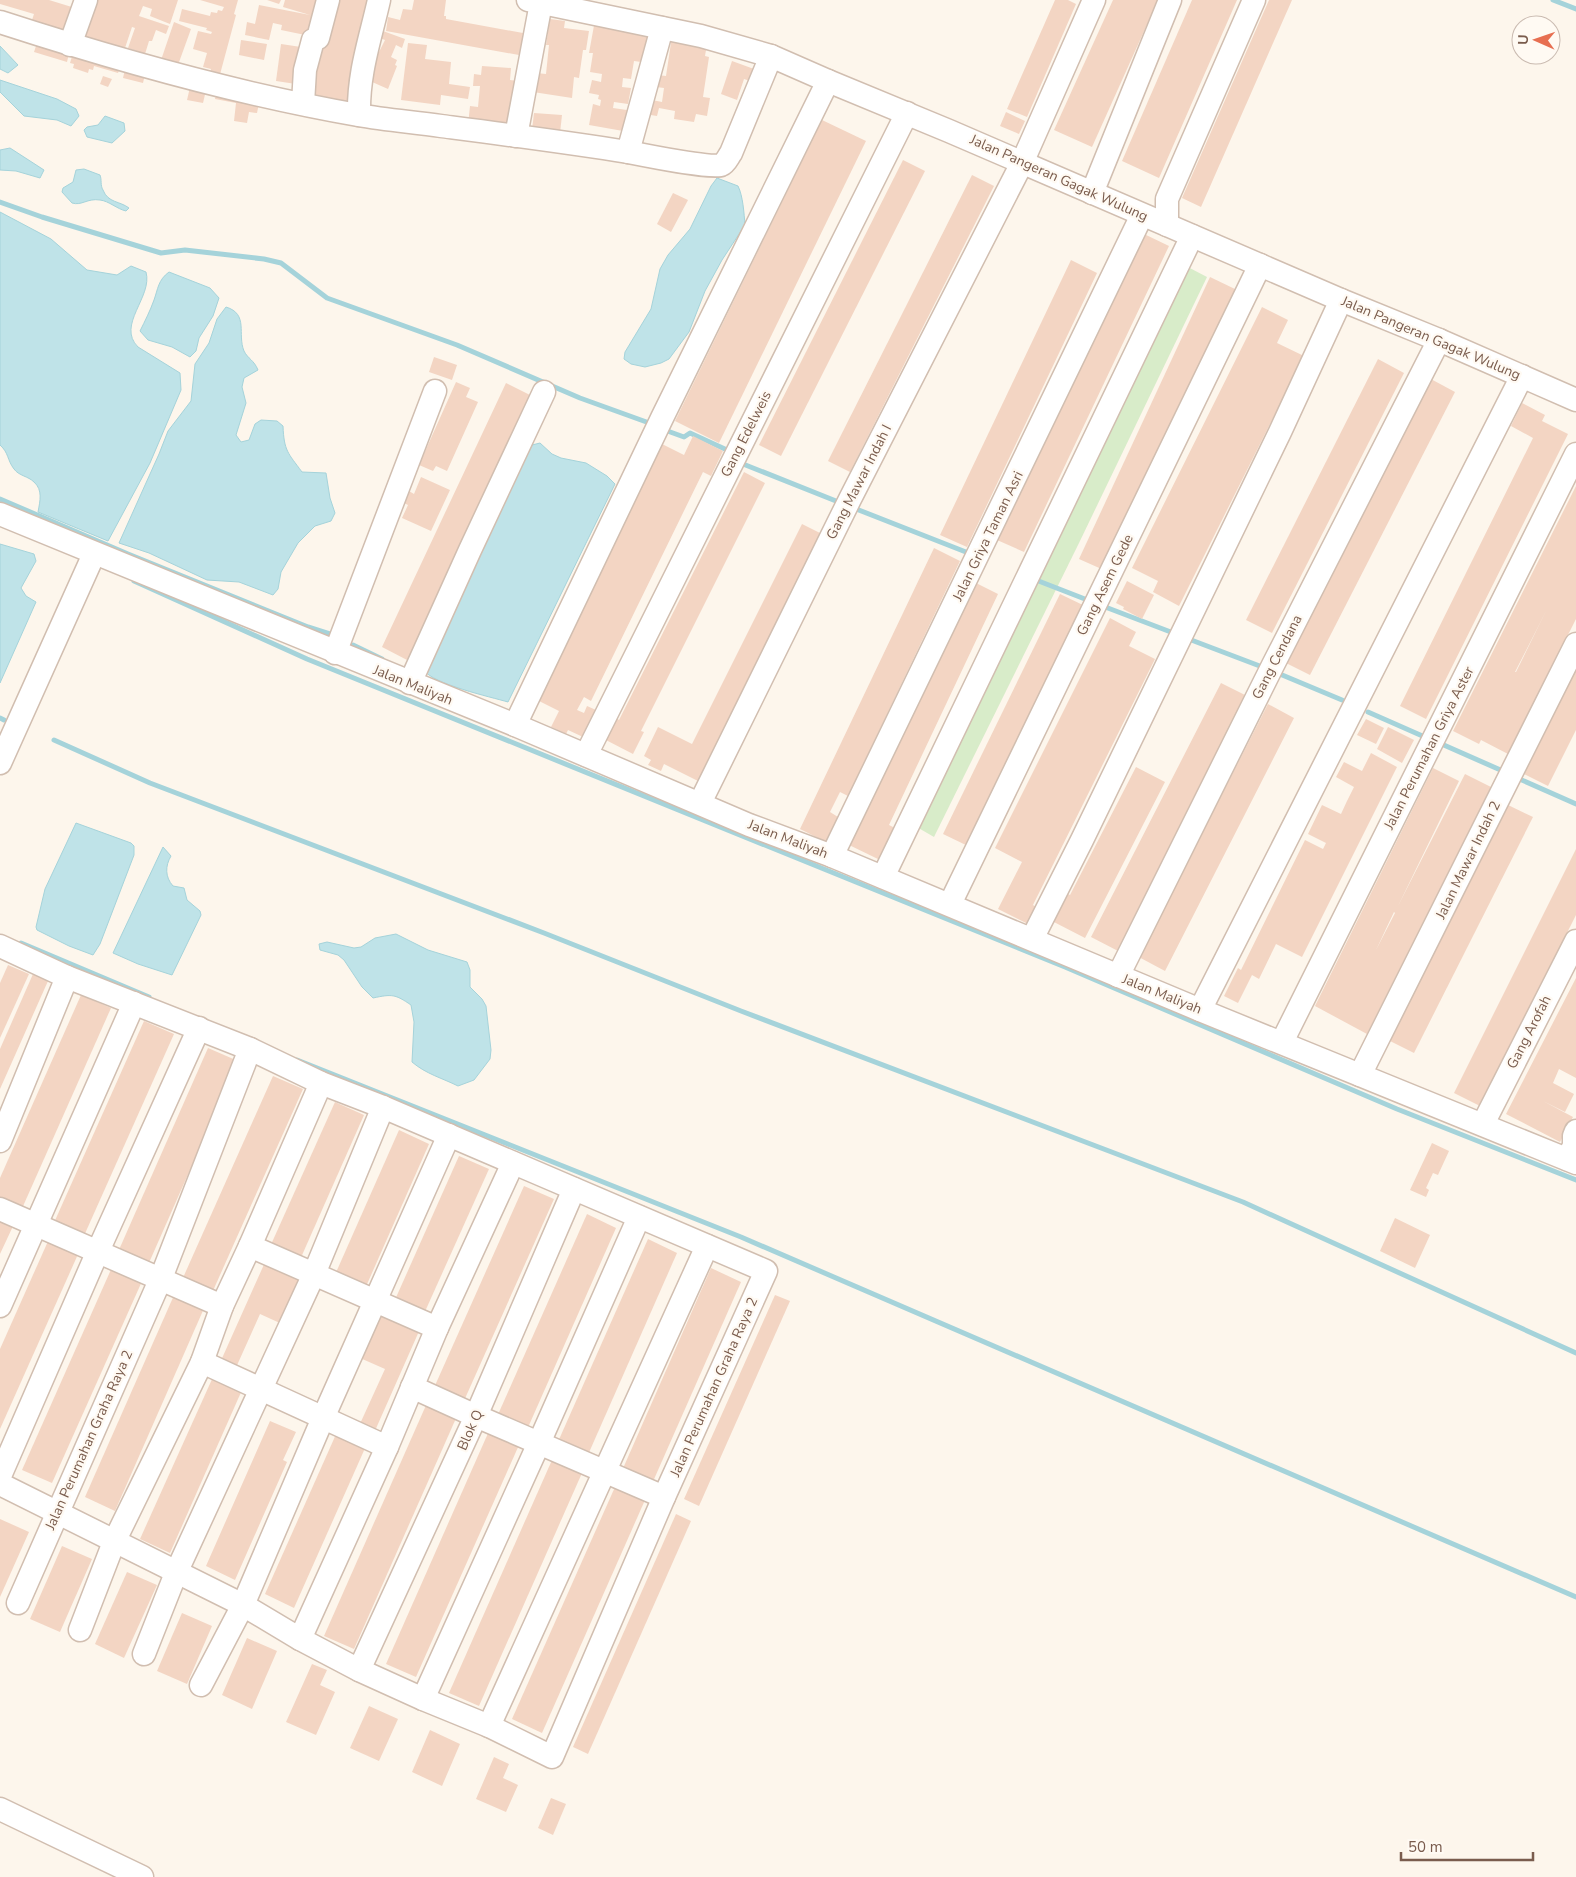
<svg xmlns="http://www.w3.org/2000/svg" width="1576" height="1877" font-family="'Nunito Sans',sans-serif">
  <rect width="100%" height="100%" fill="#fdf6ec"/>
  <!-- green -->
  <path fill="#d8ecc9" d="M1184,265L1207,277L1079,543L934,837L915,826Z"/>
  <!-- water -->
  <g fill="#bfe3e8" stroke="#a5d3da">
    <path d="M0,46L18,65L8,73L0,69Z"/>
    <path d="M0,80L57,99L76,109L79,116L71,126L57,120L24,116L0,92Z"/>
    <path d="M105,116L124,123L125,131L112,143L87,137L84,130L87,127L98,125Z"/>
    <path d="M10,148L44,170L40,178L16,171L0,170V150Z"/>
    <path d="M84,169L100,175C102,180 100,185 103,190C108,203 120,201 129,208L126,211C117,209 109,201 100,200C87,198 82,206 72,203L62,192L63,188L73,182L76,170Z"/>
    <path d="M717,178L738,186C743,196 744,213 745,225L722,260L705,291L689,332L669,359L661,363L645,367L631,364L624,359L625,352L651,309L660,269L668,255L690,229L711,186Z"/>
    <path d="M0,212L51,239L87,270L117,275L131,266L146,272C153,297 116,325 138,347L180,373L181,390L150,463L108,541L38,512C40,501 43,490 34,482C28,476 19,476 14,469C7,460 9,453 0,445Z"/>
    <path d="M169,272L210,288L219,298L213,316L199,338L196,351L190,357L172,347L148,340L140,331C145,321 150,311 154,300C158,289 158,280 169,272Z"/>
    <path d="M226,307C249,314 237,334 244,351C248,359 254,360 258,370L244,378L242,387L246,403L236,435L241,442L249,440L255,424L261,420L277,421L283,426C284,451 288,453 302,472L326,473L330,498L335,513L331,521L315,526L298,543L281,572L278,589L273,595L239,582L207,580L149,553L119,543L159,454L168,431L191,401L195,364L209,343L217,319Z"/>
    <path d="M540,443L552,454L561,458L586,463L607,476L615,484L508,702C491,697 432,684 424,670L504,496L532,445Z"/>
    <path d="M0,544L34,554L36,561L21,588L26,596L36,602L0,683Z"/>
    <path d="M76,823L131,843L134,846V855L100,944L93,955L69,946L37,930L36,927L45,889Z"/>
    <path d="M163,847L171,856C165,866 165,877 173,886L184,888L187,900L200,911L201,915L172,975L138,964L113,953Z"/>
    <path d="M396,934L428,950L467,962L470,970V987L482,999L486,1006L491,1050L490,1059L474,1080L458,1086C442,1078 426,1074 412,1062L414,1022L411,1005C395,994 392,994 373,998L362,987L344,960L338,955L320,950L319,944L327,942L354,948L361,947L375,938Z"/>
  </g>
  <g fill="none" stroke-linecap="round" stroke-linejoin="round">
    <!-- stream -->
    <g stroke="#a5d3da" stroke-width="5">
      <path d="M1553,0L1576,9"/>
      <path d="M0,202L42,217L161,253L185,250L264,259L281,263L327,298L457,345L580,398L652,424"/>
      <path d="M662,429L684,437L690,433L727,450V455"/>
      <path d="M738,462L841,503"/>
      <path d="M0,499L128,554L308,627L333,635"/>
      <path d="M851,507L971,554"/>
      <path d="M1036,580L1090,601"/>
      <path d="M134,581L307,659L1065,967L1397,1109L1576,1180"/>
      <path d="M1100,605L1176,634"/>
      <path d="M1186,638L1265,668"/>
      <path d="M353,645L382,659"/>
      <path d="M1275,672L1342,700"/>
      <path d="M1368,712L1427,738"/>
      <path d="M0,718L4,720"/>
      <path d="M54,740L150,783L544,933L741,1011L1243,1202L1576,1353"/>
      <path d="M1437,742L1505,772"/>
      <path d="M1515,777L1576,804"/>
      <path d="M21,943L149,997"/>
      <path d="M297,1060L741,1237L1576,1597"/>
    </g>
  </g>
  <!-- building -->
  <g fill="#f3d5c3" fill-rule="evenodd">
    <path d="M0,0H49L75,8L68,31L32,20L34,14L0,4Z"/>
    <path d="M92,0H178L170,24L150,16L152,9L143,6L139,16L169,26L166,34L156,30L152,41H149L145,54L128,48L135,28L132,27L123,54L78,38Z"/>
    <path d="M200,0H238L234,14L236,15L219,78L209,76L211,69L203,67L207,53L193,49L198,31L211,34L212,32L206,30L207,28L179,21L182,9L210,16L211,12L217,13L218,10L222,11L224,7Z"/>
    <path d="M267,0H281L279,4Z"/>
    <path d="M285,0H323L310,36L281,30L282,25L273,23L269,40L245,35L247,22L255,24L259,5L310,15L283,7Z"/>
    <path d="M337,0H373L352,104L311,96L317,41L329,43Z"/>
    <path d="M414,0H446L444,16H446V19L523,33L522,39L527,40L524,52L520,51L519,55L386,31L388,17L400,20L403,9L412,10Z"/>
    <path d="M1055,0H1068L1076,4L1027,117L1007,109Z"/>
    <path d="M1113,0H1158L1092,147L1054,130Z"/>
    <path d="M1192,0H1237L1159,178L1122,161Z"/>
    <path d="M1269,0H1292L1201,207L1182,198Z"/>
    <path d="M550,19L565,21L564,28L589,31L586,50H583L579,78L574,77L572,98L533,92L536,73L546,74L549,45H546Z"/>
    <path d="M595,20L653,35L648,63L634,61L631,79L623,78L622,87L631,88L628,104L614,102L613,108L627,110L623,131L589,125L593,104L600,106L601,100L598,99L599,95L589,93L592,80L601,82L602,74L590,72L593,53H589Z"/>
    <path d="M174,22L191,29L178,65L160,63Z"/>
    <path d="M383,31L405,39L402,48L396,45L391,57L397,60L395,65L397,66L388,89L363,78L375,50L379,52L385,40L380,38Z"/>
    <path d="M672,36L707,44L705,56L709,57L703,97L710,98L707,116L696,114L694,122L674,119L675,111L659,108L657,116L644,114L647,99L662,102L664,88L656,87L658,75L666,76Z"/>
    <path d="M39,37L70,49L67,62L34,52Z"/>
    <path d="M241,40L267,44L264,60L239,55Z"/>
    <path d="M408,43L427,45L425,59L451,62L449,84L470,87L468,99L441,95L440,105L401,100Z"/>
    <path d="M281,44L301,47L296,84L276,81Z"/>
    <path d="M74,50L121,65L118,73L94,66L93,70L89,69L88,73L73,68L74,64L70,63Z"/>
    <path d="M732,61L754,69L750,81L744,79L737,100L721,94Z"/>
    <path d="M126,65L146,70L143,83L123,78Z"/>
    <path d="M482,66L511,68L510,80L518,81L513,129L468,125L470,106L478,107L480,86H473L474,74L481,75Z"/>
    <path d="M103,76L112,79L108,87L100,84Z"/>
    <path d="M191,83L207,86L203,103L187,100Z"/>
    <path d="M217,88L260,98L257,113L249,112L247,123L234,121L236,103L215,99Z"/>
    <path d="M1006,112L1025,121L1019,134L1000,126Z"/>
    <path d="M534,113L562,115L560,133L532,130Z"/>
    <path d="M822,120L866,141L719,443L675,421Z"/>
    <path d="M903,160L925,171L781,456L759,445Z"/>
    <path d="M972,175L994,186L850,472L828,461Z"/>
    <path d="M673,193L688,200L671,232L657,224Z"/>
    <path d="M1142,233L1169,246L1024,552L997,540Z"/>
    <path d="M1071,260L1097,273L967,547L940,535Z"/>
    <path d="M1210,277L1237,290L1106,571L1079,559Z"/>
    <path d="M1262,307L1288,320L1277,343L1304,356L1179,606L1153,592L1158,581L1132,568Z"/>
    <path d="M434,357L457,365L452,380L429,372Z"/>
    <path d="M1378,359L1404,373L1272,633L1246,620Z"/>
    <path d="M1429,378L1455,392L1310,675L1284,662Z"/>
    <path d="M456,382L470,388L466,397L478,402L447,471L436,466L433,471L419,465Z"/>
    <path d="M506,383L534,397L409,661L382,647Z"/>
    <path d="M1522,403L1545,415L1542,421L1568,434L1426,719L1400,706L1533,438L1511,426Z"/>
    <path d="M693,436L723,451L711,476L703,472L591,701L584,697L577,710L584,713L587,706L596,710L583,737L568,730L566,734L551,727L559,711L533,698L662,444L684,455Z"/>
    <path d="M744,472L765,483L641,731L644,732L633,754L602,738L613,716L619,720Z"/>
    <path d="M421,477L450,490L431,531L402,518L408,505L404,503L409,491L414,494Z"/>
    <path d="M1576,486V619L1508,754L1481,740L1479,744L1453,731ZM1547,609L1516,672H1515L1538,627Z"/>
    <path d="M802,524L824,535L700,782L664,764L661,771L648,765L651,760L644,756L658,727L692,744Z"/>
    <path d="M934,548L960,561L848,796L840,792L830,812L838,817L826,842L800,829Z"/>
    <path d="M972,581L998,594L889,825L895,828L880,860L847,844Z"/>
    <path d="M1127,581L1154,595L1142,619L1123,609L1124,607L1116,603Z"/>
    <path d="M1060,594L1087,607L970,847L943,834Z"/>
    <path d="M1110,618L1136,632L1129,646L1155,659L1033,905L1036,907L1028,924L998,909L1022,862L995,848Z"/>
    <path d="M1576,664V730L1548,786L1522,773Z"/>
    <path d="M1221,683L1247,696L1131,923L1134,925L1120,952L1091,937Z"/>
    <path d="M1268,704L1294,718L1165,971L1135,955L1152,932Z"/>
    <path d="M1366,719L1384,728L1376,744L1357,735Z"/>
    <path d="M1388,727L1414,740L1402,763L1377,749Z"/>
    <path d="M1371,753L1397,767L1302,957L1276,944L1259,979L1252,975L1238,1003L1224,996L1238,968L1241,970L1305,840L1323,849L1326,843L1308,834L1322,805L1341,814L1347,801L1354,787L1336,777L1344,762L1362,771Z"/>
    <path d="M1136,767L1165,782L1085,938L1050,920L1064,892L1070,895Z"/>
    <path d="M1433,768L1459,781L1398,906L1465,774L1491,787L1367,1034L1315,1006ZM1394,912L1395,913L1376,950Z"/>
    <path d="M1506,804L1533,817L1414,1053L1388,1040Z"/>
    <path d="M1576,849V915L1480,1106L1454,1093Z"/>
    <path d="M8,965L29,974L0,1038V983Z"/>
    <path d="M33,974L48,981L0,1089V1049Z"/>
    <path d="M1576,978V1078L1559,1069L1553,1083L1574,1094L1565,1112L1543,1101L1573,1117L1560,1142L1506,1114Z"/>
    <path d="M81,995L111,1008L20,1213L0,1204V1178Z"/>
    <path d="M144,1021L174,1034L83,1238L53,1225Z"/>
    <path d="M208,1048L238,1061L148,1265L118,1252Z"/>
    <path d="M273,1076L303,1089L212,1293L182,1280Z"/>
    <path d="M335,1102L364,1115L299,1262L269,1249Z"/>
    <path d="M399,1130L429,1144L364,1291L334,1277Z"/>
    <path d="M1432,1143L1449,1151L1438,1175L1433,1173L1426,1188L1429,1190L1426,1197L1410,1190Z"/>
    <path d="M459,1156L489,1169L423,1316L394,1302Z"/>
    <path d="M524,1186L554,1199L463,1403L433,1390Z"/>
    <path d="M587,1214L616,1228L526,1432L496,1419Z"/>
    <path d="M0,1218L14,1224L0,1254Z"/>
    <path d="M1395,1218L1430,1235L1415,1268L1380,1251Z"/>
    <path d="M49,1239L79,1252L0,1429V1349Z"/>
    <path d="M648,1239L677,1253L587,1457L557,1444Z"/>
    <path d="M266,1260L303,1277L282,1324L260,1314L234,1372L219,1365Z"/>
    <path d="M113,1265L143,1279L52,1483L22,1470Z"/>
    <path d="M711,1268L741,1282L651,1486L621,1473Z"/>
    <path d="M175,1293L205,1306L115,1511L85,1497Z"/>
    <path d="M775,1295L790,1301L699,1506L684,1499Z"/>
    <path d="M381,1312L420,1329L374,1433L359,1426L385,1369L360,1358Z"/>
    <path d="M213,1377L242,1390L170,1553L140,1539Z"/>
    <path d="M427,1403L457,1416L354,1649L324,1636Z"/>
    <path d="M270,1421L296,1432L283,1460L287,1462L235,1580L206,1566Z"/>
    <path d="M489,1431L519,1445L416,1677L386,1664Z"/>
    <path d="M337,1432L366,1446L294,1608L265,1594Z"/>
    <path d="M552,1460L582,1473L479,1706L449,1693Z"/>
    <path d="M615,1487L645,1500L542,1733L512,1719Z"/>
    <path d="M676,1514L691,1521L588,1754L573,1747Z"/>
    <path d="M0,1519L29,1532L0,1597Z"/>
    <path d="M62,1546L92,1559L60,1632L30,1619Z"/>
    <path d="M127,1572L157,1585L124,1658L95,1644Z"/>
    <path d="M182,1613L212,1626L187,1684L157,1671Z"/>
    <path d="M247,1638L277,1651L252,1709L222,1695Z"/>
    <path d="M312,1664L327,1670L320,1685L335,1692L316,1735L286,1722Z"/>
    <path d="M369,1706L398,1719L379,1761L350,1748Z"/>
    <path d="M430,1730L460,1744L442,1786L412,1772Z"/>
    <path d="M494,1757L509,1764L503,1778L518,1785L506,1812L476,1799Z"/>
    <path d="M551,1798L566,1804L553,1835L538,1828Z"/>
  </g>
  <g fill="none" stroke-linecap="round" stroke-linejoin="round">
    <!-- minor casing -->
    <g stroke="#d1beb0" stroke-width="25">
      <g id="minor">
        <path d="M528,0L701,36L771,56L828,81L949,131L1341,300L1439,340L1576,400"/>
        <path d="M0,22C117,60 237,94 358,115C386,120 413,122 441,126C503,134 566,142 628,152L662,28"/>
        <path d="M70,45L86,0"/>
        <path d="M303,103L305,70L313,40L318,38L328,0"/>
        <path d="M359,115C358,73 370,40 379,0"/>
        <path d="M516,136L541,3"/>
        <path d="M628,152C643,155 712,169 721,165C726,163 728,157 731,153L771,56"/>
        <path d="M1092,193L1170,0"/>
        <path d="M1167,225V199L1254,0"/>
        <path d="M0,514L515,725L749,825L832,856L1200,1010L1576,1163"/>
        <path d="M335,653L435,391"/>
        <path d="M410,683L470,550L544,392"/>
        <path d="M515,725L662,418L828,81"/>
        <path d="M586,755L907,113"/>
        <path d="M0,763L94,554"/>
        <path d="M700,803L850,499L1022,163L1094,0"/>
        <path d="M832,856L1142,215"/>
        <path d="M883,877L1192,236"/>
        <path d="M950,904L1260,265"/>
        <path d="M1032,939L1082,840L1280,432L1341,300"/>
        <path d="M0,946L67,977L250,1049L321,1083L383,1107L766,1271L664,1497L552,1757L489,1726L423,1699L359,1670L300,1639L243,1605L0,1484"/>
        <path d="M1118,976L1273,665L1439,340"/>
        <path d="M1200,1010L1522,376"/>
        <path d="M1282,1042L1576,454"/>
        <path d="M1360,1075L1576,644"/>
        <path d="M1483,1124L1576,941"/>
        <path d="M0,1141L67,977"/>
        <path d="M1567,1159L1574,1146V1136L1576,1131"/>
        <path d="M0,1209L222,1306"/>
        <path d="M250,1246L437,1328"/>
        <path d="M0,1306L134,1003"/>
        <path d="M202,1362L387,1447"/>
        <path d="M412,1387L476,1416L664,1497"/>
        <path d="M0,1476L98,1251L199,1028"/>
        <path d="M18,1603L161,1278L250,1049"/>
        <path d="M80,1630L114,1542L202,1362L222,1306L250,1246L321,1083"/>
        <path d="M300,1639L387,1447L437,1328L513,1163"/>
        <path d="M144,1654L176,1573L314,1274L383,1107"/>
        <path d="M359,1670L476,1416L574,1189"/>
        <path d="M201,1685L243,1605L323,1418L449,1135"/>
        <path d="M423,1699L539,1443L639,1217"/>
        <path d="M489,1726L707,1246"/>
        <path d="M0,1809L142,1877"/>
      </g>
    </g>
    <!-- minor -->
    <use href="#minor" stroke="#fff" stroke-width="22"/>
  </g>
  <g text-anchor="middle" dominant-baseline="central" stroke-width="4.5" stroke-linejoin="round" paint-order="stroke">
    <!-- street labels -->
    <g font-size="14" fill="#7a5c4d" stroke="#fffaf3">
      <text transform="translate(1059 178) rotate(24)">Jalan Pangeran Gagak Wulung</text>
      <text transform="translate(1431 338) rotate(23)">Jalan Pangeran Gagak Wulung</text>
      <text transform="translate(746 434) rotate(-63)">Gang Edelweis</text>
      <text transform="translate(859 482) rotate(-63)">Gang Mawar Indah I</text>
      <text transform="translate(988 536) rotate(-64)">Jalan Griya Taman Asri</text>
      <text transform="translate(1105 585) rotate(-64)">Gang Asem Gede</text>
      <text transform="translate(1277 657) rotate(-63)">Gang Cendana</text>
      <text transform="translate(413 685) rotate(22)">Jalan Maliyah</text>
      <text transform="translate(1429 748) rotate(-63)">Jalan Perumahan Griya Aster</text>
      <text transform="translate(788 839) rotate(21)">Jalan Maliyah</text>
      <text transform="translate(1468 860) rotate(-64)">Jalan Mawar Indah 2</text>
      <text transform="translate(1162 994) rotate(22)">Jalan Maliyah</text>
      <text transform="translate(1529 1032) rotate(-63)">Gang Arofah</text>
      <text transform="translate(714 1387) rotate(-66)">Jalan Perumahan Graha Raya 2</text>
      <text transform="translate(470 1430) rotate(-66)">Blok Q</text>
      <text transform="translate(89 1440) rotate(-66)">Jalan Perumahan Graha Raya 2</text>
    </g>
  </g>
  <!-- north arrow -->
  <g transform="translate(1536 40) rotate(272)"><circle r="24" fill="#fffaf3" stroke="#cabbb1"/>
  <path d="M0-4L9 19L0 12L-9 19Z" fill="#e76f51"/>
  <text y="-8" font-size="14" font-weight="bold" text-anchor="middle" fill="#7a5c4d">U</text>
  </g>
  <!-- scale -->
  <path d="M1401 1852v8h132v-8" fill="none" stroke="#7a5c4d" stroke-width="2.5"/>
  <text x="1408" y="1852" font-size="15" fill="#7a5c4d" stroke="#fffaf3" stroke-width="4" paint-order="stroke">50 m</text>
</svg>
